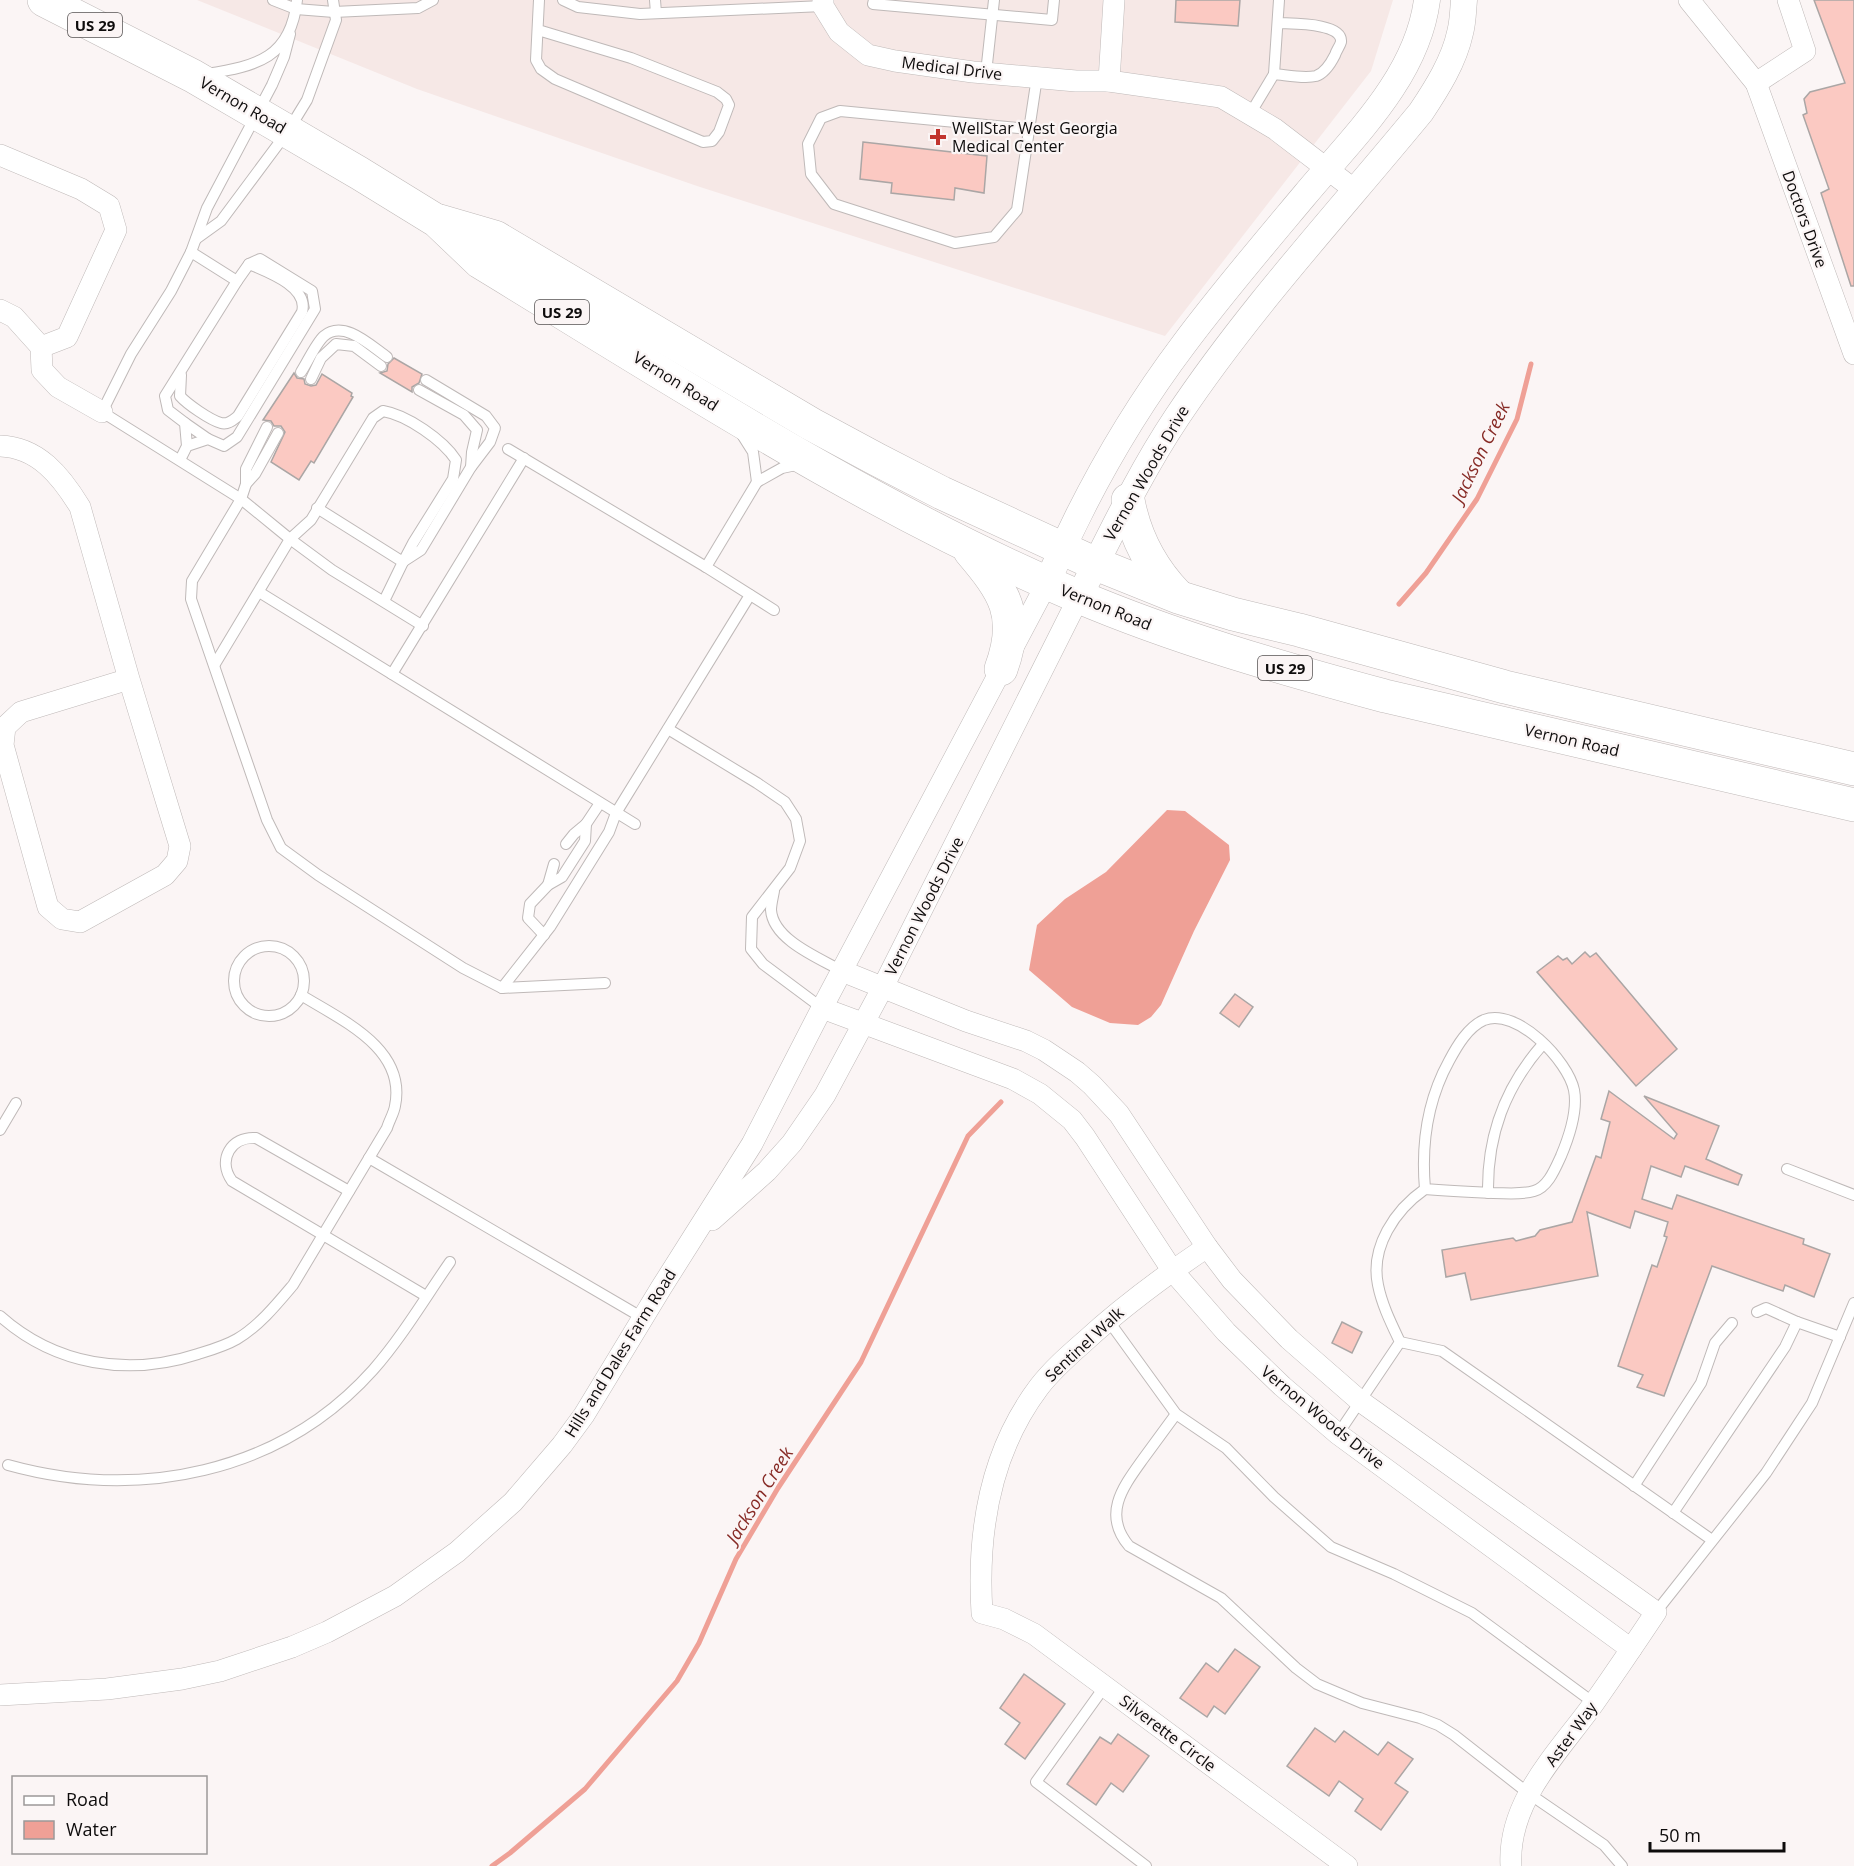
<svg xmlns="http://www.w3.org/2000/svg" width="1854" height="1866" font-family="'Open Sans',sans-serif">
  <rect width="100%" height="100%" fill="#fbf5f5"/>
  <!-- built -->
  <path fill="#f6e8e6" d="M197,0H1393L1371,71L1165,336L697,186L417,89Z"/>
  <!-- water -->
  <path fill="#efa096" d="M1167,810L1185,811L1229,845L1230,860L1194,931L1161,1005L1151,1017L1138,1025L1110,1023L1072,1007L1029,970L1037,925L1065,899L1106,872Z"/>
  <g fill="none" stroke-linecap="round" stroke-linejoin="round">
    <!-- stream -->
    <g stroke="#efa096" stroke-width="5">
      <path d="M1399,604L1426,573L1477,499L1517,419L1531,364"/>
      <path d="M492,1866L510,1853L585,1789L677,1681L699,1643L736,1559L778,1488L861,1362L968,1136L1001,1102"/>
    </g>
  </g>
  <!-- building -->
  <g fill="#fbc9c2" stroke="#aba6a5" stroke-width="1.5">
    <path d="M1176,0H1240L1238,26L1175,22Z"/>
    <path d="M1814,0H1854V286H1851L1821,193L1829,189L1803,115L1807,113L1804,99L1810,92L1845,83Z"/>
    <path d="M863,142L987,156L984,193L955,188L954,200L891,193L892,183L860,179Z"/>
    <path d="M394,358L422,374L419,383L412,387V392L380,373L387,371L388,364Z"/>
    <path d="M294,373L297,378L304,379L305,384L311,386L316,385L322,374L352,393L351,396L353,397L314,463L311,461L299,480L271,462L285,432L281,426H274L271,421L263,420Z"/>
    <path d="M1585,952L1590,957L1596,953L1677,1049L1636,1086L1537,972L1558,956L1563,960L1567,958L1572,964Z"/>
    <path d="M1235,994L1253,1007L1239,1027L1220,1013Z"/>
    <path d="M1609,1091L1674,1139L1677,1134L1644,1096L1719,1126L1706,1159L1742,1175L1738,1185L1685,1166L1681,1177L1651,1166L1642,1199L1672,1209L1677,1195L1804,1239L1803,1244L1830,1254L1814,1297L1785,1285L1783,1291L1712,1266L1664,1396L1637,1387L1643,1375L1618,1366L1652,1265L1657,1267L1667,1237L1664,1236L1668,1222L1635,1211L1630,1228L1587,1212L1598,1276L1471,1300L1465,1273L1446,1277L1442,1250L1513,1238L1516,1241L1535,1236L1540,1230L1572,1222L1596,1156L1601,1158L1610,1122L1601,1119Z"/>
    <path d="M1342,1322L1362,1332L1352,1353L1332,1343Z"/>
    <path d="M1235,1649L1260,1667L1225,1714L1214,1706L1207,1717L1180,1698L1206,1663L1218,1672Z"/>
    <path d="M1024,1674L1065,1704L1025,1759L1005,1744L1020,1723L1000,1708Z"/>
    <path d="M1315,1728L1335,1742L1344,1731L1378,1755L1388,1742L1413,1759L1395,1783L1408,1792L1381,1830L1355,1811L1363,1799L1339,1781L1329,1796L1287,1766Z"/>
    <path d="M1118,1734L1149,1756L1123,1792L1111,1783L1096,1805L1067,1784L1100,1737L1111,1744Z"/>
  </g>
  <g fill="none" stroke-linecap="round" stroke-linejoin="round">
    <!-- service casing -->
    <g stroke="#bfb9b8" stroke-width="12">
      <g id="service">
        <path d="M273,0L296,9L334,12L418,8L433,0"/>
        <path d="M563,0L578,7L640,14L823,6"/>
        <path d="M655,0L656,13"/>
        <path d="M874,0L873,4L1052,20L1054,0"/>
        <path d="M538,30L631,58L717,92L726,99L729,105L719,132L712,141L703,142L555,79L541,69L536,60L539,0"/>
        <path d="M290,34L284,57L272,85L207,208L191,252L171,291L131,354L102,412L241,499L290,539L332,570L423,626"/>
        <path d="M986,73L994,0"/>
        <path d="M206,74C257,66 291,58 297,0"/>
        <path d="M1274,74C1286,75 1304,79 1316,76C1325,73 1331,63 1335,55C1336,51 1340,46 1341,42C1343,22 1290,24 1278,23"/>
        <path d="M1250,114L1274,74L1279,0"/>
        <path d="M1029,129L840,111L821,118L808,144L811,174L834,204L955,243L994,237L1017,210L1037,77"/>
        <path d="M196,239L221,221L288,131L307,100L336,20L333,0"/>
        <path d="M191,252L237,281"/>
        <path d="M301,372C307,363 316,343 324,336C344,319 371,346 387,357"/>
        <path d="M181,375L180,396C187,404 210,420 221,423C228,425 233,420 238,416L302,312C309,287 268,272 249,264"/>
        <path d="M311,379L321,358L336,344L354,346L381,366"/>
        <path d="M426,380L486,416L495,428L490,442L471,467"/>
        <path d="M185,423L208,439"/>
        <path d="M278,433L255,474L246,484L241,499L192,581L191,599L267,820L281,848L318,875L463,968L502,988L605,983"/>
        <path d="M741,433L753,452L757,482L782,468L801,464"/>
        <path d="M508,449L706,567L774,610"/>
        <path d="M180,460L187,446L185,423L168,410L165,396L237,281L249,264L260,259L312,291L315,309L237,437L224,446L208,439L187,446"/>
        <path d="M246,484V469L267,427"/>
        <path d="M317,508L403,562L384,601"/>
        <path d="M404,561L421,550L471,467L472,452L477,430L464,415L419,390"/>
        <path d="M706,567L757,482"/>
        <path d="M259,592L635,824"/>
        <path d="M215,664L290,539L311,520L373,418L383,411C407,415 443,440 456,460L453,479L413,543L403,562"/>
        <path d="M392,674L524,458"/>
        <path d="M668,729L757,783L785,802L796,819L800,841L790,868L752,917L751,949L763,964L822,1008"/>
        <path d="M566,844L574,834L586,824"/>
        <path d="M548,885L554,864"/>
        <path d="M774,891C773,897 771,904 771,910C773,940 819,958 842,971"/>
        <path d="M544,935L528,918L530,904L548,885L562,877L585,841L586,824L600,803"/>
        <circle cx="269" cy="981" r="35"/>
        <path d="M502,988L550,927L609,832L616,813L750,595"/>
        <path d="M0,1130L16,1103"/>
        <path d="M369,1158L643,1318"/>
        <path d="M1787,1169L1854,1195"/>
        <path d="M349,1191L256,1138C231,1136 217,1160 232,1181L426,1296"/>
        <path d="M1488,1193C1487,1135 1505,1087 1543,1044"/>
        <path d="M1757,1312L1766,1308L1797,1322"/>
        <path d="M0,1316C55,1365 128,1377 198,1354C211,1350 225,1346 237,1339C259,1326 277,1304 293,1285L387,1128C389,1121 394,1113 395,1106C407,1048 341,1020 301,995"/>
        <path d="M1108,1320L1176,1414L1226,1448L1274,1497L1331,1547L1394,1574L1472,1613L1594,1703"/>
        <path d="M1400,1342L1442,1351L1712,1540"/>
        <path d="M1176,1414C1165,1429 1154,1444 1143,1459C1123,1487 1102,1514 1129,1546L1221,1598L1296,1668L1317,1684L1362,1703L1420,1718L1438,1725L1454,1735L1528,1793L1604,1845L1622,1866"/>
        <path d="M1338,1434L1400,1342C1391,1323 1382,1305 1378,1285C1370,1247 1395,1210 1425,1189C1448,1191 1470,1192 1493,1193C1506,1193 1521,1195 1534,1191C1548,1187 1555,1169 1561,1156C1569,1137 1578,1111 1574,1090C1568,1061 1517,1007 1484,1020C1468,1027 1457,1046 1449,1061C1427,1101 1421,1143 1425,1189"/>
        <path d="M8,1465C138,1501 280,1474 373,1370C402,1337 425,1298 450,1262"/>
        <path d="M1634,1486L1701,1383L1715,1343L1732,1323"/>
        <path d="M1673,1513L1785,1347L1797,1322L1840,1337"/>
        <path d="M1656,1612L1766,1473L1812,1403L1854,1303"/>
        <path d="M1105,1686L1036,1782L1146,1866"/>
      </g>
    </g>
    <!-- minor casing -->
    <g stroke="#bfb9b8" stroke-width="22">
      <g id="minor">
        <path d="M823,0V6L839,32L868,55L895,61L973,72L1076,81H1109L1221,97L1275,129L1356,191"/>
        <path d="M1689,0L1756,83L1854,354"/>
        <path d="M1109,81L1114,0"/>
        <path d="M1756,83L1805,51L1788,0"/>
        <path d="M0,155L81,189L109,206L116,230L67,337L41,347"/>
        <path d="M0,310L14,317L41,347L42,370L58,387L102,412"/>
        <path d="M0,446C38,447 61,476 80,507L129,679L180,846L177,861L165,875L80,922L62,919L48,907L3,745L5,727L21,712L129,679"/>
        <path d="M842,971L966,1021L1026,1041L1044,1050L1077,1072L1092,1085L1119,1114L1207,1247L1232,1280L1289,1339L1360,1401L1656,1612C1636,1642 1615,1673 1594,1703C1559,1752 1507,1801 1511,1866"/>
        <path d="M822,1008L1013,1079L1040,1094L1072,1120L1085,1137L1172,1270L1226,1332L1282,1386L1338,1434L1631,1649"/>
        <path d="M712,1220L767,1171L792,1143L825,1095L883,987L1079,597"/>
        <path d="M1207,1247C1164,1276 1122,1307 1084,1342C1068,1356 1052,1370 1039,1387C990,1452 977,1534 982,1613L1004,1619L1034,1634L1347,1866"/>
        <path d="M0,1695L107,1689L182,1679L220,1671L292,1647L327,1632L395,1596L457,1552L513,1502L562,1445L584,1415L661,1288L752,1144L822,1008L1047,583"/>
      </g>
    </g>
    <!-- tertiary casing -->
    <g stroke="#bfb9b8" stroke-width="27">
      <g id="tertiary">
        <path d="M1047,583C1083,499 1129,417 1184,344C1222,293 1263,245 1304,196C1352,138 1417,78 1427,0"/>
        <path d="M1079,597C1110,536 1139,474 1177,417C1249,309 1338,213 1421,112C1437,88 1454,61 1460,33C1463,22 1463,11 1464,0"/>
      </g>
    </g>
    <!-- primary casing -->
    <g stroke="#bfb9b8" stroke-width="34">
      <g id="primary">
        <path d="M44,0L193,76L359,173L437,221L480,262C674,380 866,506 1077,596C1176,638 1281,668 1385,696L1854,805"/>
        <path d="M440,221L495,237L811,424L876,459L942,493L1096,564L1178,597L1233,614L1299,630L1505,687L1854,769"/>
        <path d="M1128,500C1135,538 1151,568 1177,595"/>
        <path d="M970,551C1004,591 1021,615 1001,669"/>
      </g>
    </g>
    <!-- service -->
    <use href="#service" stroke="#fff" stroke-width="10"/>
    <!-- minor -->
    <use href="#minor" stroke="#fff" stroke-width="21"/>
    <!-- tertiary -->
    <use href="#tertiary" stroke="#fff" stroke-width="26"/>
    <!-- primary -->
    <use href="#primary" stroke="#fff" stroke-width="33"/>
  </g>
  <!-- markers -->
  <path fill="#c1332d" stroke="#fbf5f5" stroke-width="2" d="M935 128h6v6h6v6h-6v6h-6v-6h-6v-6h6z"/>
  <g text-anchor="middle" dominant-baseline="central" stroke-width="4.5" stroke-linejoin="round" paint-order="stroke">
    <!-- shield labels -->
    <g fill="#fbf5f5" stroke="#555252" stroke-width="1.5">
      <rect x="68" y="13" width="54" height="24" rx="4.5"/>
      <rect x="535" y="300" width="54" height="24" rx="4.5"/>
      <rect x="1258" y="656" width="54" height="24" rx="4.5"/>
    </g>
    <g font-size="15" font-weight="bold" fill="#0e0c0c">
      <text x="95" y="25">US 29</text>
      <text x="562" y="312">US 29</text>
      <text x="1285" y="668">US 29</text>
    </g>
    <!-- street labels -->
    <g font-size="16" fill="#0e0c0c" stroke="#fbf5f5">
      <text transform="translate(952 68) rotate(7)">Medical Drive</text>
      <text transform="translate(243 105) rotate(30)">Vernon Road</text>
      <text transform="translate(1805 219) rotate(70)">Doctors Drive</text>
      <text transform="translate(676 381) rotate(32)">Vernon Road</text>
      <text transform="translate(1146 473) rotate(-60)">Vernon Woods Drive</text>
      <text transform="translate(1106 607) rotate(22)">Vernon Road</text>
      <text transform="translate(1572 740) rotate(13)">Vernon Road</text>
      <text transform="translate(924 906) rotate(-63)">Vernon Woods Drive</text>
      <text transform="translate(1084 1344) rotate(-43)">Sentinel Walk</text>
      <text transform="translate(620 1353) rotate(-58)">Hills and Dales Farm Road</text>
      <text transform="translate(1323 1417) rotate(39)">Vernon Woods Drive</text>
      <text transform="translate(1168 1733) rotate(37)">Silverette Circle</text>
      <text transform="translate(1571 1734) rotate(-54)">Aster Way</text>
    </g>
    <!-- poi labels -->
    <g font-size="16" fill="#0e0c0c" stroke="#fbf5f5" text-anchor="start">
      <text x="952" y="128">WellStar West Georgia<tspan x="952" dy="18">Medical Center</tspan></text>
    </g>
    <!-- water labels -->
    <g font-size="18" font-style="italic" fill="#872b26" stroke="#fbf5f5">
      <text transform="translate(1480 452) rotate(-64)">Jackson Creek</text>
      <text transform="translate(759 1495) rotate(-58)">Jackson Creek</text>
    </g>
  </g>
  <!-- legend -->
  <rect x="12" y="1776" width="195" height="78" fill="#fbf5f5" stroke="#9c9898" stroke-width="1.5"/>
  <rect x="24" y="1796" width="30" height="9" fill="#ffffff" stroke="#9c9898" stroke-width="1.5"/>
  <text x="66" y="1806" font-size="18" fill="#0e0c0c">Road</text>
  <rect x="24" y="1821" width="30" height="18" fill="#efa096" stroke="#9c9898" stroke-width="1.5"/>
  <text x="66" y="1836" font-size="18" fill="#0e0c0c">Water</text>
  <!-- scale -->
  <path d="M1650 1842v9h134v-9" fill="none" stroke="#0e0c0c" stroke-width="3"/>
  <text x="1659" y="1842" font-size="18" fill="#0e0c0c" stroke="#fbf5f5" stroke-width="4.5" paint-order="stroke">50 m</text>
</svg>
